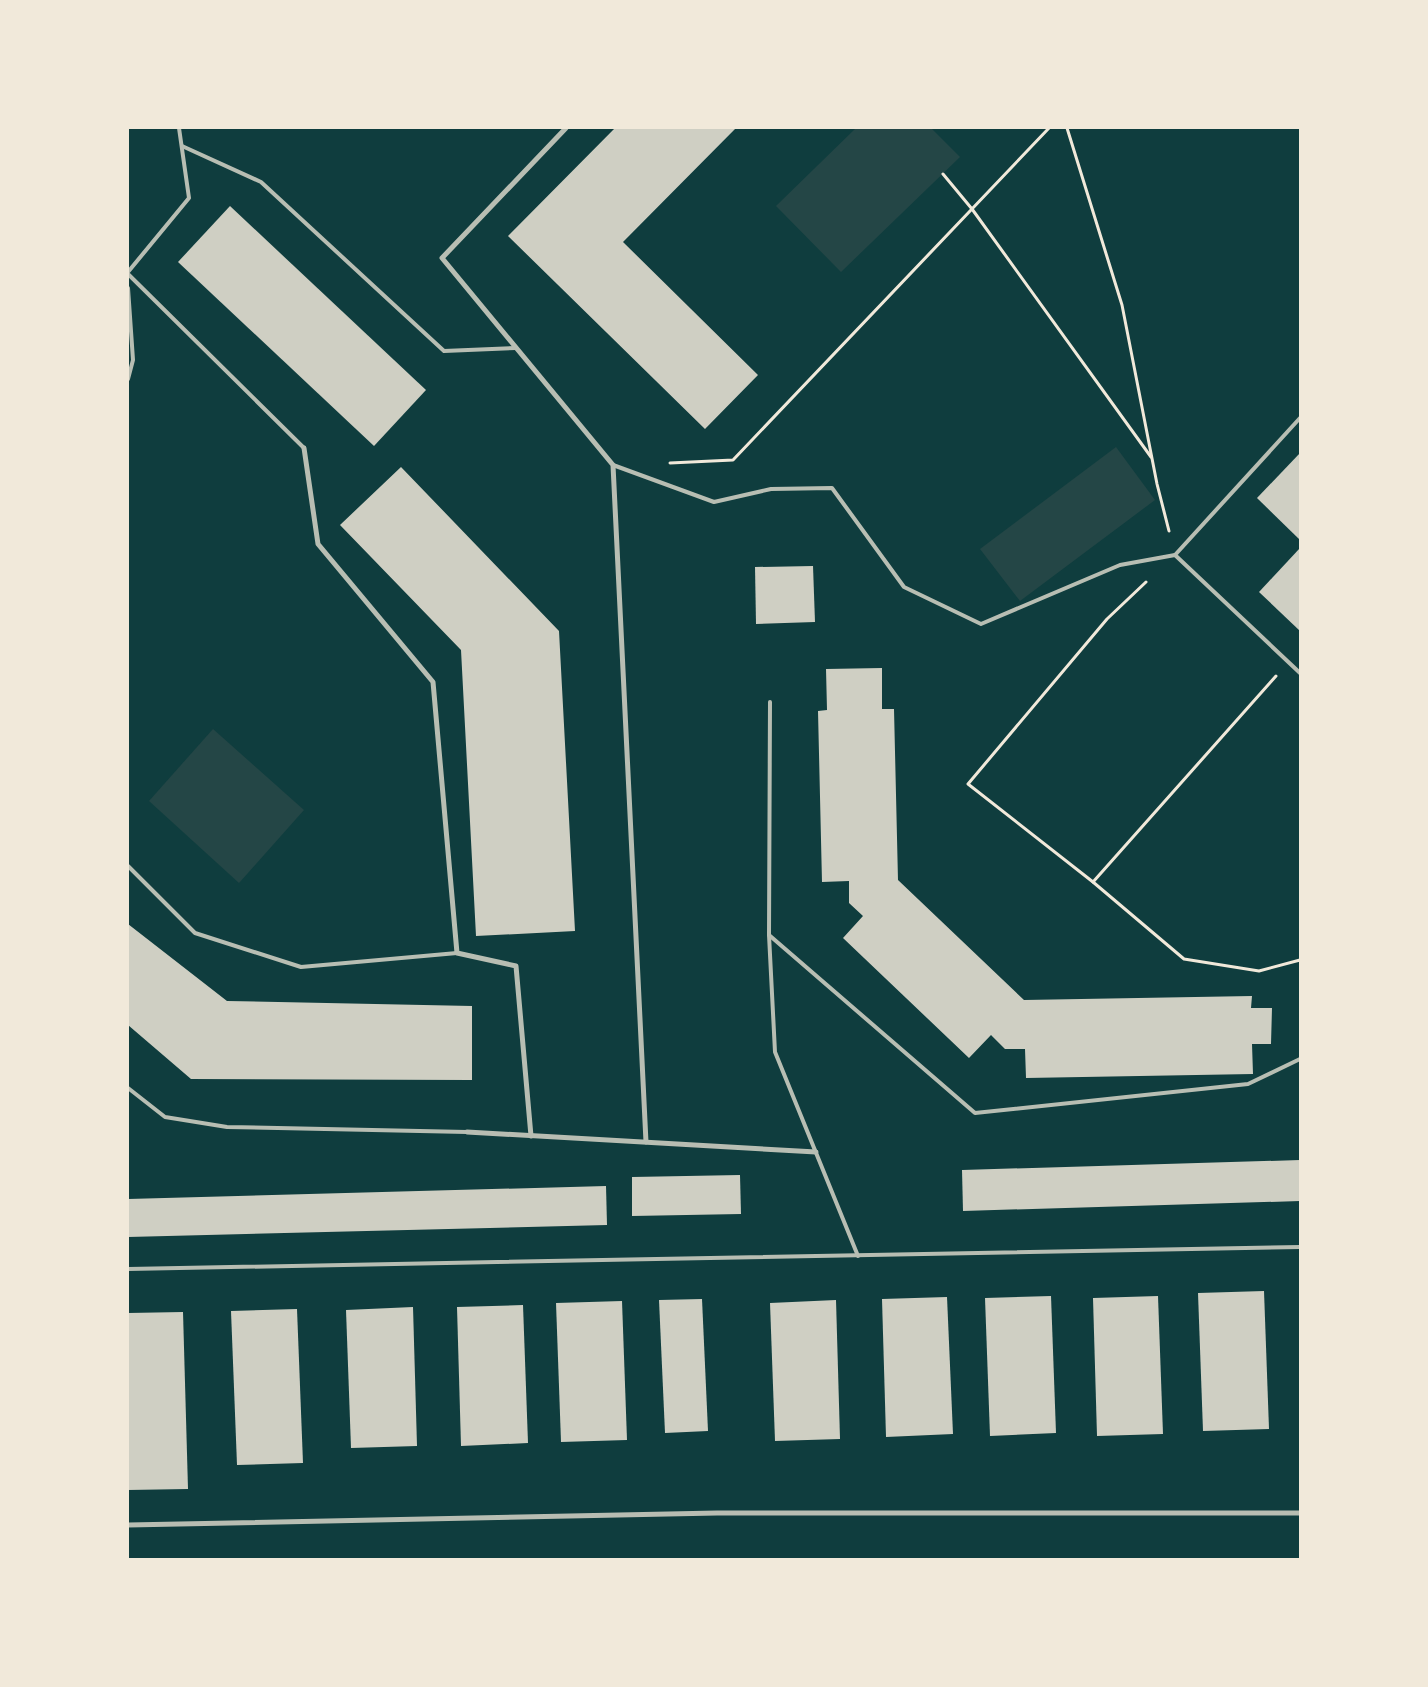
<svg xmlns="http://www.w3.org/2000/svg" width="1428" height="1687" font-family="'Exo 2',sans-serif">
  <rect width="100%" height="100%" fill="#0f3d3e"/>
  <!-- green -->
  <g fill="#244646">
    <path d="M856,128H931L960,157L841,272L776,206Z"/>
    <path d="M1116,447L1155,500L1020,601L980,549Z"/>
    <path d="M213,729L304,810L239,883L149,801Z"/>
  </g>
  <!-- building -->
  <g fill="#cfcfc3">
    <path d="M615,128H736L623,242L758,375L705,429L508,236Z"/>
    <path d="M230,206L426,390L374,446L178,262Z"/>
    <path d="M1300,453V540L1257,498Z"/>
    <path d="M401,467L559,631L575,931L476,936L461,650L340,525Z"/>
    <path d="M1300,548V631L1259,592Z"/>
    <path d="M813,566L815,622L756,624L755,567Z"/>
    <path d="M882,668V709H894L898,880L1024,1000L1252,996L1251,1008H1272L1271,1044H1252L1253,1074L1026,1078L1025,1049H1005L991,1035L969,1058L843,938L863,916L849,903V881L822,882L818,711L827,710L826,669Z"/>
    <path d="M128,924L227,1001L472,1006V1080L191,1079L128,1025Z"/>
    <path d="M1300,1160V1201L963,1211L962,1170Z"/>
    <path d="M740,1175L741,1214L632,1216V1177Z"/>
    <path d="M606,1186L607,1225L128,1237V1199Z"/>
    <path d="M1264,1291L1269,1429L1203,1431L1198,1293Z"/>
    <path d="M1051,1296L1056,1433L990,1436L985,1298Z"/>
    <path d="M1158,1296L1163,1434L1097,1436L1093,1298Z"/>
    <path d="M947,1297L953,1434L886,1437L882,1299Z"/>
    <path d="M702,1299L708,1431L665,1433L659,1300Z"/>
    <path d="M836,1300L840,1439L775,1441L770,1303Z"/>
    <path d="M622,1301L627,1440L561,1442L556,1303Z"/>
    <path d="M523,1305L528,1443L461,1446L457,1307Z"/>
    <path d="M413,1307L417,1446L351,1448L346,1310Z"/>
    <path d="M297,1309L303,1463L237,1465L231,1311Z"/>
    <path d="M183,1312L188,1489L128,1490V1313Z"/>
  </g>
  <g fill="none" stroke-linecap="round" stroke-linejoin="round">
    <!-- path -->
    <g stroke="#f1e9da" stroke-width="3">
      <path d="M1067,128L1122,305L1157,484L1169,531"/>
      <path d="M943,174L972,209L1151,457"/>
      <path d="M670,463L733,460L1049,128"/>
      <path d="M1146,582L1107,619L968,784L1093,882L1276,676"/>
      <path d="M1093,882L1184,959L1259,971L1300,960"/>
    </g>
    <!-- service -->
    <g stroke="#b8beb3" stroke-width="4">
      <path d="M182,146L261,182L444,351L516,348"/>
      <path d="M128,272L189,198L179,128"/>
      <path d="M128,274L304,448"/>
      <path d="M128,288L133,360L128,379"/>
      <path d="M1300,418L1175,555L1300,673"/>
      <path d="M613,465L714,502L771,489L832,488L904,587L981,624L1120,565L1175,555"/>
      <path d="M770,702L769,935L975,1113L1248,1084L1300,1059"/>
      <path d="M128,866L195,933L301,967L457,953"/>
      <path d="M769,935L775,1052L858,1256"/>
      <path d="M128,1088L165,1117L227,1127L467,1132"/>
      <path d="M128,1269L1300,1247"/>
    </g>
    <!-- minor -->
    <g stroke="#b8beb3" stroke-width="5">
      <path d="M566,128L442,258L613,465L646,1142"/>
      <path d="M304,448L318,544L433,682L457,953L516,966L531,1136"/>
      <path d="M467,1132L816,1152"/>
      <path d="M128,1525L717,1513H1300"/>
    </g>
  </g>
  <!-- border -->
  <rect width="1428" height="1687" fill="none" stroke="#f1e9da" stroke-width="258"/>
</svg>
